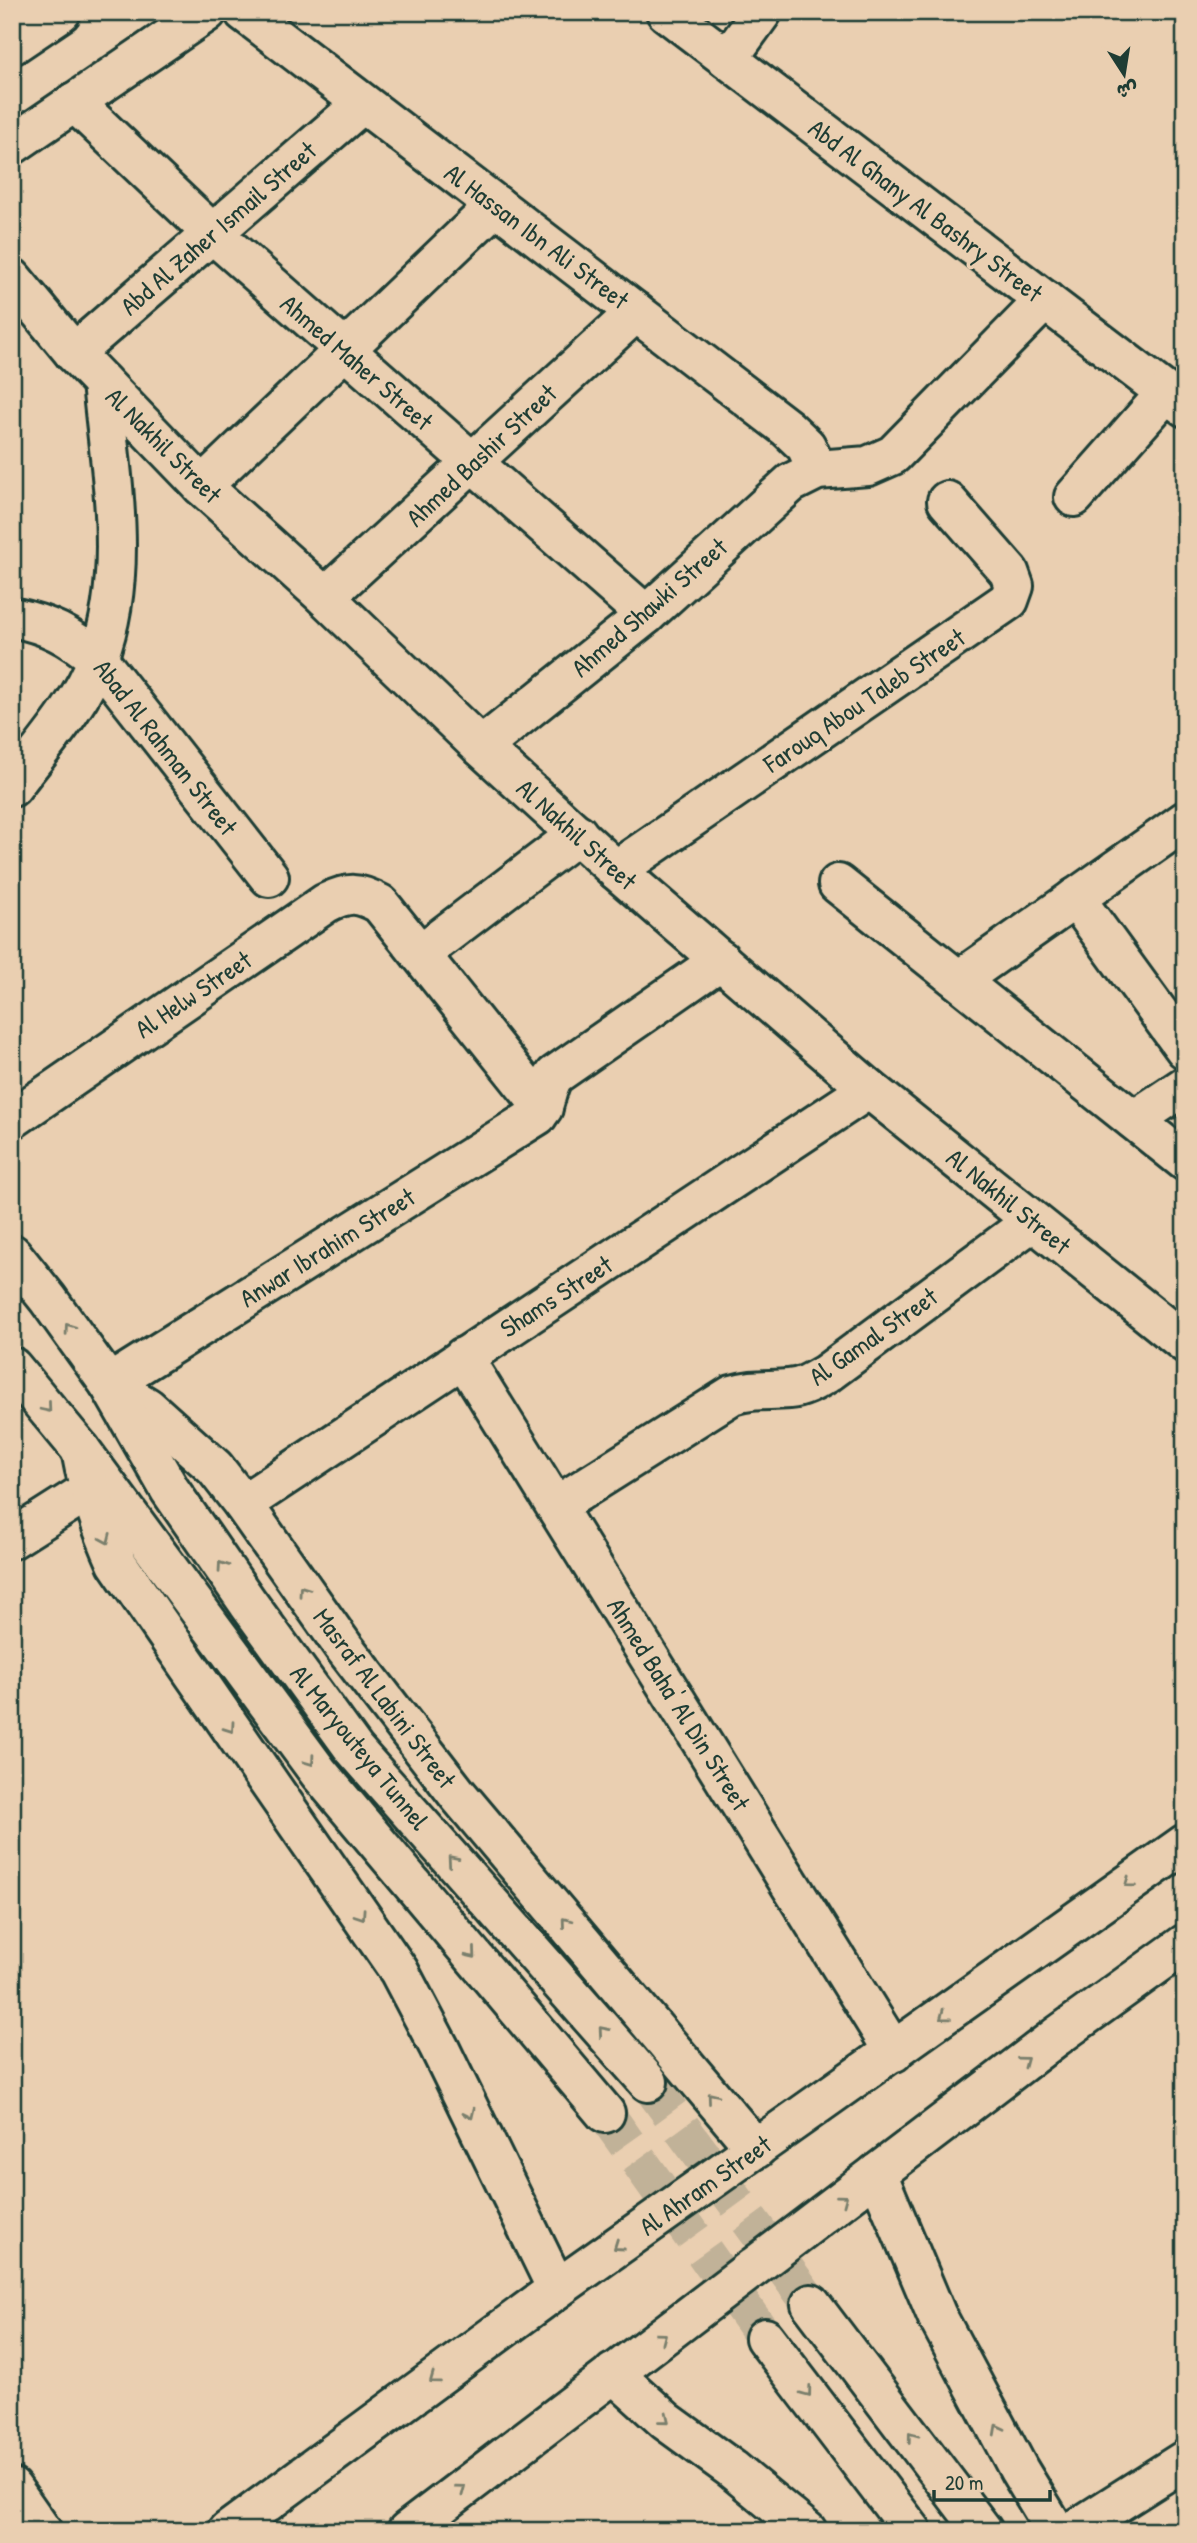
<svg xmlns="http://www.w3.org/2000/svg" width="1197" height="2543" font-family="'Patrick Hand','Playpen Sans Arabic',sans-serif">
  <rect width="100%" height="100%" fill="#eacfb1"/>
  <filter id="ink" filterUnits="userSpaceOnUse"><feTurbulence type="fractalNoise" baseFrequency=".0143" numOctaves="2"/><feDisplacementMap in="SourceGraphic" scale="14" xChannelSelector="R" yChannelSelector="G"/><feConvolveMatrix kernelMatrix="1 2 1 2 8 2 1 2 1" color-interpolation-filters="sRGB"/></filter>
  <g filter="url(#ink)">
    <g fill="none" stroke-linecap="round" stroke-linejoin="round">
      <!-- major-tunnel -->
      <g stroke="#c1b298" stroke-width="38" stroke-dasharray="38 19" stroke-linecap="butt">
        <path d="M648,2082L811,2304"/>
        <path d="M605,2113L765,2338"/>
      </g>
      <!-- minor casing -->
      <g stroke="#1f3d34" stroke-width="44">
        <g id="minor">
          <path d="M244,12L787,428L806,446L817,470"/>
          <path d="M666,12L1185,407"/>
          <path d="M12,45L61,12"/>
          <path d="M728,59L762,12"/>
          <path d="M74,102L212,233L646,615"/>
          <path d="M12,145L207,12"/>
          <path d="M12,278L74,353L202,486L325,597L481,747L616,870L869,1089L1185,1343"/>
          <path d="M74,353L362,104"/>
          <path d="M202,486L496,205"/>
          <path d="M1074,497L1166,393"/>
          <path d="M325,597L636,312"/>
          <path d="M12,617C50,625 68,635 98,659L269,877"/>
          <path d="M481,747L646,615L791,483L817,470L868,466L893,455L1045,300"/>
          <path d="M12,787C42,747 81,705 98,658C131,571 110,472 102,382"/>
          <path d="M616,870L1009,600L1014,586L1009,572L947,501"/>
          <path d="M838,884L1185,1161"/>
          <path d="M1075,898L1185,1049"/>
          <path d="M420,954L578,834"/>
          <path d="M959,980L1185,821"/>
          <path d="M12,1119L326,903C349,892 358,892 380,904L543,1108"/>
          <path d="M1134,1120L1185,1086"/>
          <path d="M463,1357L894,2052"/>
          <path d="M109,1384L538,1115C548,1102 545,1087 555,1075L721,960"/>
          <path d="M243,1504L869,1089"/>
          <path d="M556,1506L732,1395C754,1388 767,1391 789,1389C803,1388 814,1381 826,1374L1033,1221"/>
          <path d="M12,1539L89,1490"/>
          <path d="M1073,2531L1185,2460"/>
        </g>
      </g>
      <!-- major casing -->
      <g stroke="#1f3d34" stroke-width="44">
        <g id="major">
          <path d="M12,1254L48,1299L109,1384L147,1407L215,1468L243,1504L343,1646L458,1795L756,2149"/>
          <path d="M12,1367L81,1450L319,1773L605,2113"/>
          <path d="M112,1389L170,1490L248,1603L354,1749L648,2082"/>
          <path d="M81,1450C88,1490 100,1525 117,1563L399,1971L439,2047L557,2289"/>
          <path d="M877,2173L937,2316L1019,2470L1056,2531"/>
          <path d="M811,2304L983,2531"/>
          <path d="M765,2338L912,2531"/>
          <path d="M613,2373L666,2421L732,2469L807,2531"/>
          <path d="M12,2488L42,2531"/>
          <path d="M228,2531L557,2289L1185,1844"/>
          <path d="M407,2531L1056,2037L1185,1944"/>
        </g>
      </g>
      <!-- minor -->
      <use href="#minor" stroke="#eacfb1" stroke-width="38"/>
      <!-- major -->
      <use href="#major" stroke="#eacfb1" stroke-width="38"/>
    </g>
    <!-- one-way arrows -->
    <defs><path id="oneway-chevron" d="M-2-3.5L2.5 0L-2 3.5" fill="none" stroke-width="1.6" stroke-linecap="round" stroke-linejoin="round" transform="scale(1.75)"/></defs>
    <g stroke="#7a7f6c">
      <use href="#oneway-chevron" transform="translate(69 1328) rotate(-126)"/>
      <use href="#oneway-chevron" transform="translate(47 1408) rotate(50)"/>
      <use href="#oneway-chevron" transform="translate(106 1539) rotate(66)"/>
      <use href="#oneway-chevron" transform="translate(222 1566) rotate(-125)"/>
      <use href="#oneway-chevron" transform="translate(303 1590) rotate(-125)"/>
      <use href="#oneway-chevron" transform="translate(230 1728) rotate(55)"/>
      <use href="#oneway-chevron" transform="translate(310 1761) rotate(54)"/>
      <use href="#oneway-chevron" transform="translate(452 1860) rotate(-131)"/>
      <use href="#oneway-chevron" transform="translate(1129 1883) rotate(144)"/>
      <use href="#oneway-chevron" transform="translate(361 1915) rotate(56)"/>
      <use href="#oneway-chevron" transform="translate(566 1922) rotate(-130)"/>
      <use href="#oneway-chevron" transform="translate(472 1954) rotate(50)"/>
      <use href="#oneway-chevron" transform="translate(944 2016) rotate(144)"/>
      <use href="#oneway-chevron" transform="translate(603 2031) rotate(-131)"/>
      <use href="#oneway-chevron" transform="translate(1024 2061) rotate(-37)"/>
      <use href="#oneway-chevron" transform="translate(712 2097) rotate(-130)"/>
      <use href="#oneway-chevron" transform="translate(470 2114) rotate(65)"/>
      <use href="#oneway-chevron" transform="translate(843 2199) rotate(-37)"/>
      <use href="#oneway-chevron" transform="translate(618 2246) rotate(145)"/>
      <use href="#oneway-chevron" transform="translate(662 2337) rotate(-37)"/>
      <use href="#oneway-chevron" transform="translate(434 2379) rotate(144)"/>
      <use href="#oneway-chevron" transform="translate(807 2392) rotate(53)"/>
      <use href="#oneway-chevron" transform="translate(665 2419) rotate(39)"/>
      <use href="#oneway-chevron" transform="translate(998 2429) rotate(-118)"/>
      <use href="#oneway-chevron" transform="translate(912 2437) rotate(-127)"/>
      <use href="#oneway-chevron" transform="translate(461 2489) rotate(-37)"/>
    </g>
  </g>
  <g text-anchor="middle" dominant-baseline="central" stroke-width="7" stroke-linejoin="round" paint-order="stroke">
    <!-- street labels -->
    <g font-size="26" fill="#1f3d34" stroke="#eacfb1">
      <text transform="translate(926 210) rotate(37)">Abd Al Ghany Al Bashry Street</text>
      <text transform="translate(218 228) rotate(-41)">Abd Al Zaher Ismail Street</text>
      <text transform="translate(537 236) rotate(37)">Al Hassan Ibn Ali Street</text>
      <text transform="translate(357 362) rotate(41)">Ahmed Maher Street</text>
      <text transform="translate(164 445) rotate(45)">Al Nakhil Street</text>
      <text transform="translate(481 455) rotate(-43)">Ahmed Bashir Street</text>
      <text transform="translate(649 607) rotate(-41)">Ahmed Shawki Street</text>
      <text transform="translate(864 700) rotate(-34)">Farouq Abou Taleb Street</text>
      <text transform="translate(166 747) rotate(52)">Abad Al Rahman Street</text>
      <text transform="translate(577 834) rotate(42)">Al Nakhil Street</text>
      <text transform="translate(193 994) rotate(-34)">Al Helw Street</text>
      <text transform="translate(1009 1201) rotate(39)">Al Nakhil Street</text>
      <text transform="translate(327 1247) rotate(-32)">Anwar Ibrahim Street</text>
      <text transform="translate(556 1296) rotate(-33)">Shams Street</text>
      <text transform="translate(873 1336) rotate(-35)">Al Gamal Street</text>
      <text transform="translate(385 1698) rotate(53)">Masraf Al Labini Street</text>
      <text transform="translate(679 1704) rotate(58)">Ahmed Baha' Al Din Street</text>
      <text transform="translate(360 1747) rotate(51)">Al Maryouteya Tunnel</text>
      <text transform="translate(705 2185) rotate(-35)">Al Ahram Street</text>
    </g>
  </g>
  <!-- margin -->
  <rect width="1197" height="2543" fill="none" stroke="#eacfb1" stroke-width="42"/>
  <rect x="21" y="21" width="1155" height="2501" fill="none" stroke="#1f3d34" stroke-width="2.5" filter="url(#ink)"/>
  <!-- north arrow -->
  <g transform="translate(1124 74) rotate(168)" stroke="#eacfb1" stroke-width="5" paint-order="stroke">
  <path d="M0-5L12 26L0 18L-12 26Z" fill="#1f3d34"/>
  <text y="-10" font-size="19" font-weight="bold" text-anchor="middle" fill="#1f3d34">ش</text>
  </g>
  <!-- scale -->
  <path d="M934 2490v10h116v-10" fill="none" stroke="#1f3d34" stroke-width="3.5"/>
  <text x="945" y="2490" font-size="21" fill="#1f3d34" stroke="#eacfb1" stroke-width="5" paint-order="stroke">20 m</text>
</svg>
